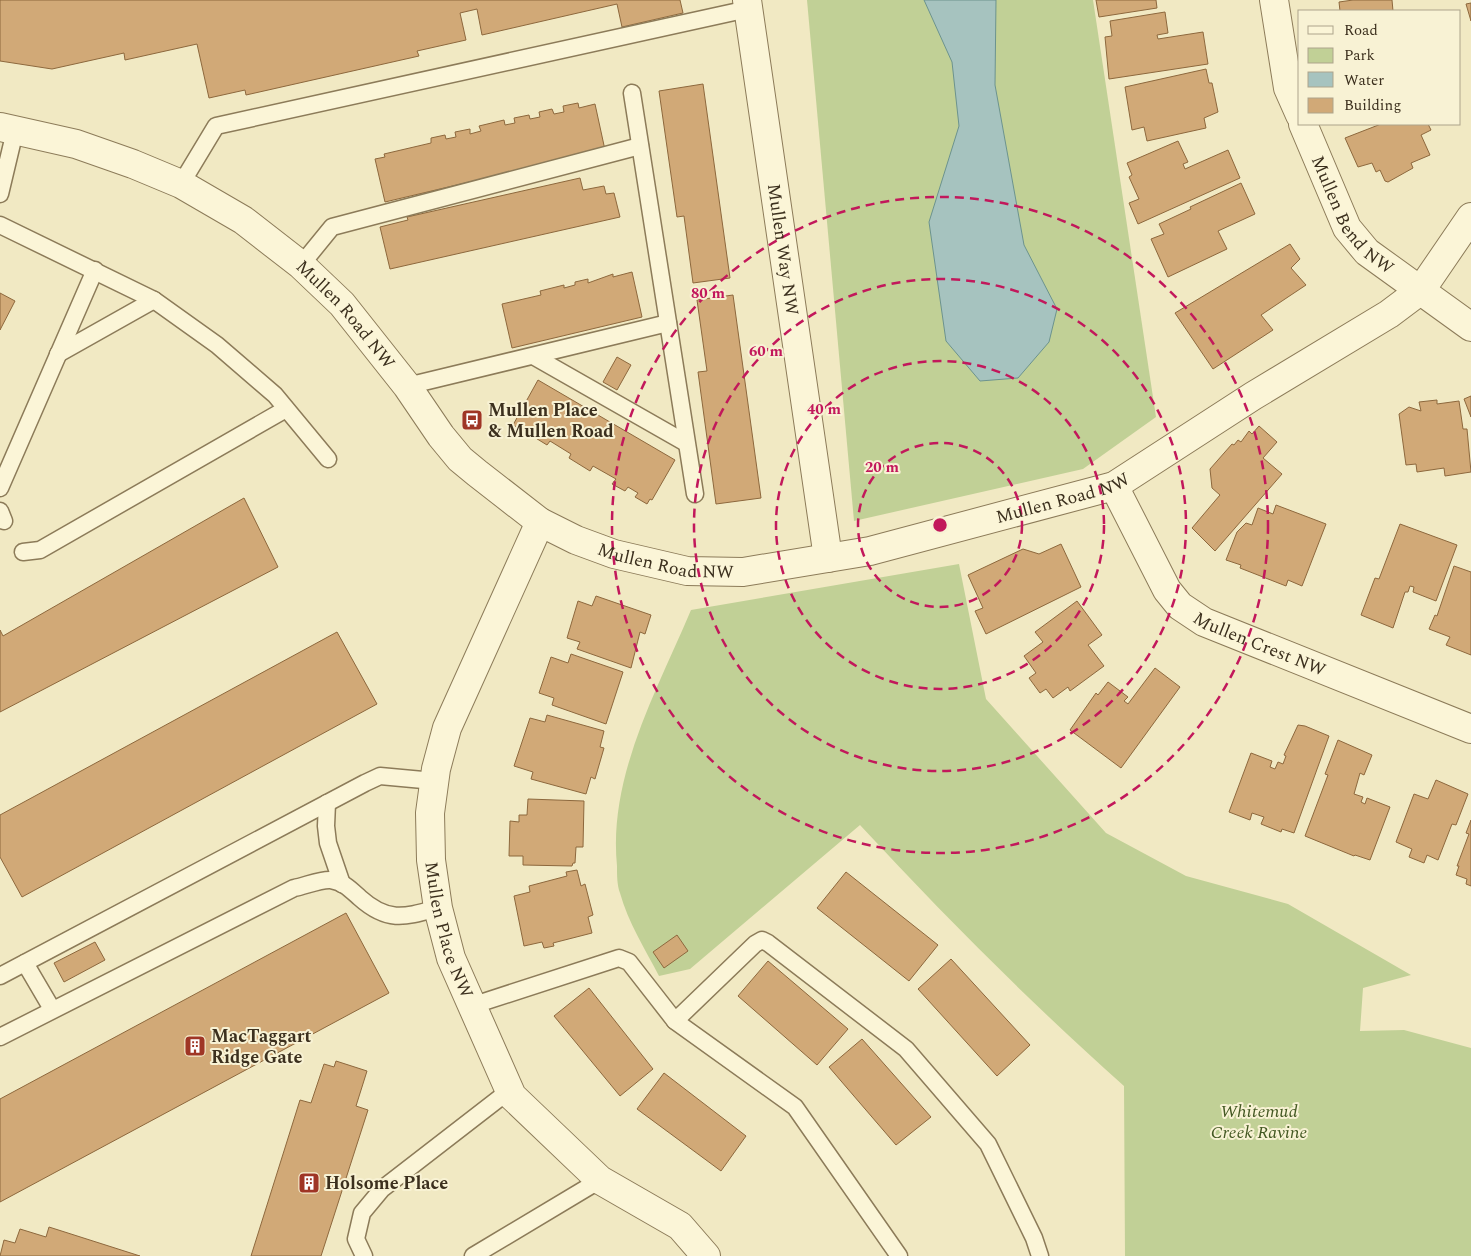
<svg xmlns="http://www.w3.org/2000/svg" width="1471" height="1256" font-family="Spectral,serif">
  <rect width="100%" height="100%" fill="#f1e9c3"/>
  <!-- green -->
  <g fill="#c1d096">
    <path d="M807,0H1093L1156,417L1083,469L854,521Z"/>
    <path d="M959,564L986,699L1106,833L1186,876L1288,904L1411,975L1363,988L1360,1031L1404,1030L1471,1048V1256H1125L1124,1086C1032,1004 944,916 860,825L690,969L659,976C645,949 628,922 620,893C617,885 617,875 617,866C608,776 657,691 691,610Z"/>
  </g>
  <!-- water -->
  <path fill="#a6c3bf" stroke="#6c938e" d="M924,0H996L995,85L1024,245L1057,309L1049,342L1018,378L980,381L946,341L929,222L959,126L952,62Z"/>
  <!-- building -->
  <g fill="#d1a977" stroke="#8d683d">
    <path d="M0,0H680L683,13L622,27L617,4L482,35L477,9L460,13L466,40L417,51L419,56L246,95L245,90L209,98L197,44L125,60L124,53L52,69L0,61Z"/>
    <path d="M1096,0H1156L1157,8L1099,17Z"/>
    <path d="M1353,0H1392L1393,11H1340L1339,2Z"/>
    <path d="M1471,3V21L1466,4Z"/>
    <path d="M1165,12L1168,33L1157,35L1158,39L1203,32L1208,64L1109,79L1105,37L1112,36L1110,21Z"/>
    <path d="M1206,69L1209,83H1212L1218,112L1204,118L1206,128L1147,141L1144,127L1132,130L1125,87Z"/>
    <path d="M703,84L730,278L693,283L684,216L677,217L659,91Z"/>
    <path d="M578,103L579,108L595,104L605,150L385,202L375,159L385,157L384,154L431,143V138L445,135L446,139L456,137L455,132L470,129V134L481,131L479,126L504,120L505,125L515,123L514,118L529,115L530,119L540,117L539,112L552,109L554,114L564,112L563,106Z"/>
    <path d="M1381,124H1428L1431,130L1421,135L1430,155L1411,163L1413,168L1388,182L1385,181L1380,170L1376,172L1372,163L1358,167L1345,138Z"/>
    <path d="M1178,141L1188,162L1183,164L1185,169L1228,150L1240,178L1138,224L1129,203L1139,199L1129,177L1132,175L1127,163Z"/>
    <path d="M580,178L583,190L604,186L606,194L614,193L620,217L390,269L380,227L408,220L407,217Z"/>
    <path d="M1241,183L1255,214L1218,231L1227,249L1168,277L1151,239L1164,234L1159,224L1191,209L1190,207Z"/>
    <path d="M1290,244L1300,259L1291,268L1306,285L1261,315L1273,330L1213,369L1175,313Z"/>
    <path d="M632,272L642,317L512,348L502,304L541,295L540,291L564,285V288L575,285V282L588,279V283L613,274V277Z"/>
    <path d="M0,293L15,301L0,330Z"/>
    <path d="M733,295L761,498L716,504L698,372L707,371L697,300Z"/>
    <path d="M617,357L631,365L617,390L603,382Z"/>
    <path d="M538,380L675,460L652,500L650,499L647,504L635,497L638,493L628,487L625,491L612,484L616,479L593,466L590,471L569,458L571,454L550,441L547,445L534,437L537,433L527,427L524,431L513,425Z"/>
    <path d="M1471,396V417L1464,399Z"/>
    <path d="M1437,400V404L1459,401L1463,429H1467L1471,472L1445,476L1444,468L1417,472L1416,464L1406,465L1399,414L1409,407L1421,411L1419,402Z"/>
    <path d="M1259,426L1277,442L1263,458L1282,474L1215,551L1192,528L1220,495L1212,488L1210,469L1232,444L1234,445L1238,440L1241,442L1249,431L1252,434Z"/>
    <path d="M244,498L278,567L0,712V630L3,636Z"/>
    <path d="M1276,505L1326,524L1302,586L1288,580L1286,586L1240,568L1241,565L1226,560L1237,532L1246,523L1252,525L1258,508L1273,514Z"/>
    <path d="M1400,524L1457,545L1436,601L1413,592L1414,587L1410,586L1408,592H1405L1393,628L1361,615L1375,578L1379,579Z"/>
    <path d="M1061,544L1081,587L986,634L975,611L983,608L968,575L1023,549L1039,554Z"/>
    <path d="M1454,566L1471,572V655L1446,645L1450,637L1429,629L1435,615L1437,616Z"/>
    <path d="M596,596L651,615L645,634L640,632L631,668L577,649L580,642L567,638L578,601L592,606Z"/>
    <path d="M1077,601L1102,635L1088,645L1104,666L1070,691L1068,687L1053,698L1046,689L1040,693L1029,678L1036,673L1024,656L1043,642L1035,632Z"/>
    <path d="M337,632L377,704L22,897L0,857V815Z"/>
    <path d="M571,654L623,672L606,724L552,705L554,698L539,693L551,657L568,663Z"/>
    <path d="M1155,668L1180,687L1121,768L1070,730L1096,693L1098,695L1108,682L1128,697L1124,701L1128,704Z"/>
    <path d="M547,715L604,731L600,747L604,748L595,779L591,777L586,794L531,779L533,772L514,766L530,718L545,722Z"/>
    <path d="M1298,725L1305,726L1329,736L1294,833L1282,829L1281,832L1261,824L1264,817L1252,813L1250,820L1229,812L1251,753L1272,761L1270,767L1275,769L1278,762L1283,764L1286,756L1284,755Z"/>
    <path d="M1338,740L1372,755L1364,775L1360,773L1354,794L1363,797L1361,802L1365,804L1367,798L1390,807L1370,860L1355,855L1354,856L1305,836L1328,775L1325,774Z"/>
    <path d="M1436,780L1468,794L1456,825L1452,824L1438,860L1427,855L1424,863L1409,857L1412,849L1396,842L1414,794L1428,799Z"/>
    <path d="M528,799L584,801L583,847H576L575,863H573L572,866L523,865V856H509L510,821L519,822V815H527Z"/>
    <path d="M1471,820V886L1466,884L1467,879L1456,875L1459,866H1457L1469,834L1466,833Z"/>
    <path d="M577,870L581,886L585,884L593,915L588,917L592,933L553,943L554,946L544,948L542,942L524,946L514,896L530,892L529,886L567,876L566,872Z"/>
    <path d="M846,872L938,945L909,981L817,908Z"/>
    <path d="M346,913L389,993L0,1202V1099Z"/>
    <path d="M677,935L688,951L664,968L653,952Z"/>
    <path d="M95,942L105,960L64,982L54,963Z"/>
    <path d="M951,959L1030,1045L997,1076L918,989Z"/>
    <path d="M768,961L848,1029L817,1065L738,996Z"/>
    <path d="M589,988L653,1069L620,1096L554,1016Z"/>
    <path d="M862,1039L931,1117L896,1145L829,1067Z"/>
    <path d="M336,1061L367,1071L356,1106L368,1110L321,1256H251L300,1100L311,1103L324,1064L334,1067Z"/>
    <path d="M664,1073L746,1136L721,1171L637,1109Z"/>
    <path d="M49,1227L140,1256H0L4,1240L15,1243L20,1229L46,1237Z"/>
  </g>
  <g fill="none" stroke-linecap="round" stroke-linejoin="round">
    <!-- service casing -->
    <g stroke="#8c7b59" stroke-width="19">
      <g id="service">
        <path d="M632,93L695,494"/>
        <path d="M181,184L216,126L748,9"/>
        <path d="M0,194L15,131"/>
        <path d="M0,225L154,300L217,345L275,395L328,459"/>
        <path d="M301,265L332,227L640,146"/>
        <path d="M58,354L154,300"/>
        <path d="M535,357L686,443"/>
        <path d="M407,386L668,323"/>
        <path d="M0,488L95,270"/>
        <path d="M0,511L4,521"/>
        <path d="M23,552L40,550L286,409"/>
        <path d="M327,803L326,826L328,843L342,884"/>
        <path d="M25,963L52,1009"/>
        <path d="M0,976L365,783L380,776L434,781"/>
        <path d="M471,1006L619,958L629,962L675,1021L795,1107L899,1256"/>
        <path d="M675,1021L755,944L762,940L768,943L906,1049L988,1144L1034,1238L1040,1256"/>
        <path d="M0,1037L294,888C305,886 321,879 331,880C344,882 351,890 360,898C388,923 405,917 438,908"/>
        <path d="M364,1256L356,1239L362,1213L382,1189L510,1090"/>
        <path d="M473,1256L600,1180"/>
      </g>
    </g>
    <!-- minor casing -->
    <g stroke="#8c7b59" stroke-width="30">
      <g id="minor">
        <path d="M1274,0L1288,88L1300,115"/>
        <path id="s1" d="M1303,124L1347,228L1367,252L1471,327"/>
        <path id="s2" d="M1114,486L1167,590L1180,606L1204,622L1471,729"/>
        <path id="s3" d="M540,522L447,728L436,769L430,813L431,860L438,908L451,958L512,1096L600,1180L680,1226L706,1256"/>
      </g>
    </g>
    <!-- tertiary casing -->
    <g stroke="#8c7b59" stroke-width="30">
      <g id="tertiary">
        <path id="s4" d="M747,0L828,558"/>
        <path id="s5" d="M0,127L76,144L133,164L181,184L243,220L301,265L342,304L407,386L441,436L460,459L477,473L540,522L576,540L614,554L687,571L743,572L870,551L1114,486L1253,396L1389,314L1421,290L1471,217"/>
      </g>
    </g>
    <!-- service -->
    <use href="#service" stroke="#fbf5d7" stroke-width="16"/>
    <!-- minor -->
    <use href="#minor" stroke="#fbf5d7" stroke-width="28"/>
    <!-- tertiary -->
    <use href="#tertiary" stroke="#fbf5d7" stroke-width="28"/>
  </g>
  <!-- distance rings -->
  <g fill="none" stroke="#c2185b" stroke-width="2.5" stroke-dasharray="9 6">
    <circle cx="940" cy="525" r="82"/>
    <circle cx="940" cy="525" r="164"/>
    <circle cx="940" cy="525" r="246"/>
    <circle cx="940" cy="525" r="328"/>
  </g>
  <!-- icons -->
  <defs>
    <g id="bus-square" transform="scale(1.125)"><rect x="-9" y="-9" width="18" height="18" rx="4" fill="#9f3525" stroke="#f8f2d4"/><path d="M-5-6H5V4H4V6H2V4H-2V6H-4V4H-5ZM-3.5-4V0h7V-4ZM-3.5 1.2v1.5H-2V1.2ZM2 1.2v1.5H3.5V1.2Z" fill="#fff"/></g>
    <g id="building-square" transform="scale(1.125)"><rect x="-9" y="-9" width="18" height="18" rx="4" fill="#9f3525" stroke="#f8f2d4"/><path d="M-4-6H4V6H1V3H-1V6H-4ZM-2.5-4.3h1.7v1.8h-1.7ZM.8-4.3h1.7v1.8H.8ZM-2.5-1h1.7V.8h-1.7ZM.8-1h1.7V.8H.8Z" fill="#fff"/></g>
  </defs>
  <g fill-rule="evenodd">
    <use href="#bus-square" x="472" y="420"/>
    <use href="#building-square" x="195" y="1046"/>
    <use href="#building-square" x="309" y="1183"/>
  </g>
  <g text-anchor="middle" dominant-baseline="central" stroke-width="4" stroke-linejoin="round" paint-order="stroke">
    <!-- street labels -->
    <g font-size="18" fill="#3c301e" stroke="#f8f2d4">
      <text stroke="none"><textPath href="#s1" startOffset="105">Mullen Bend NW</textPath></text>
      <text stroke="none"><textPath href="#s4" startOffset="252">Mullen Way NW</textPath></text>
      <text stroke="none"><textPath href="#s5" startOffset="402">Mullen Road NW</textPath></text>
      <text stroke="none"><textPath href="#s5" startOffset="1229">Mullen Road NW</textPath></text>
      <text stroke="none"><textPath href="#s5" startOffset="822">Mullen Road NW</textPath></text>
      <text stroke="none"><textPath href="#s2" startOffset="226">Mullen Crest NW</textPath></text>
      <text stroke="none"><textPath href="#s3" startOffset="432">Mullen Place NW</textPath></text>
    </g>
    <!-- poi labels -->
    <g font-size="18" font-weight="bold" fill="#3c301e" stroke="#f8f2d4" text-anchor="start">
      <text x="488" y="410">Mullen Place<tspan x="488" dy="21">&amp; Mullen Road</tspan></text>
      <text x="211" y="1036">MacTaggart<tspan x="211" dy="21">Ridge Gate</tspan></text>
      <text x="325" y="1183">Holsome Place</text>
    </g>
    <!-- park labels -->
    <g font-size="18" font-style="italic" fill="#445923" stroke="#f8f2d4">
      <text x="1259" y="1111">Whitemud<tspan x="1259" dy="21">Creek Ravine</tspan></text>
    </g>
  </g>
  <circle cx="940" cy="525" r="8" fill="#c2185b" stroke="#f8f2d4" stroke-width="2.5"/>
  <g font-size="15" text-anchor="middle" font-weight="bold" fill="#c2185b" stroke="#f8f2d4" stroke-width="4" stroke-linejoin="round" paint-order="stroke">
    <text x="708" y="298">80 m</text>
    <text x="766" y="356">60 m</text>
    <text x="824" y="414">40 m</text>
    <text x="882" y="472">20 m</text>
  </g>
  <!-- legend -->
  <rect x="1298" y="10" width="162" height="115" fill="#f8f2d4" stroke="#ada48b"/>
  <rect x="1308" y="26" width="25" height="8" fill="#fbf5d7" stroke="#ada48b"/>
  <text x="1344" y="35" font-size="15" fill="#3c301e">Road</text>
  <rect x="1308" y="48" width="25" height="15" fill="#c1d096" stroke="#ada48b"/>
  <text x="1344" y="60" font-size="15" fill="#3c301e">Park</text>
  <rect x="1308" y="72" width="25" height="15" fill="#a6c3bf" stroke="#ada48b"/>
  <text x="1344" y="85" font-size="15" fill="#3c301e">Water</text>
  <rect x="1308" y="98" width="25" height="15" fill="#d1a977" stroke="#ada48b"/>
  <text x="1344" y="110" font-size="15" fill="#3c301e">Building</text>
</svg>
